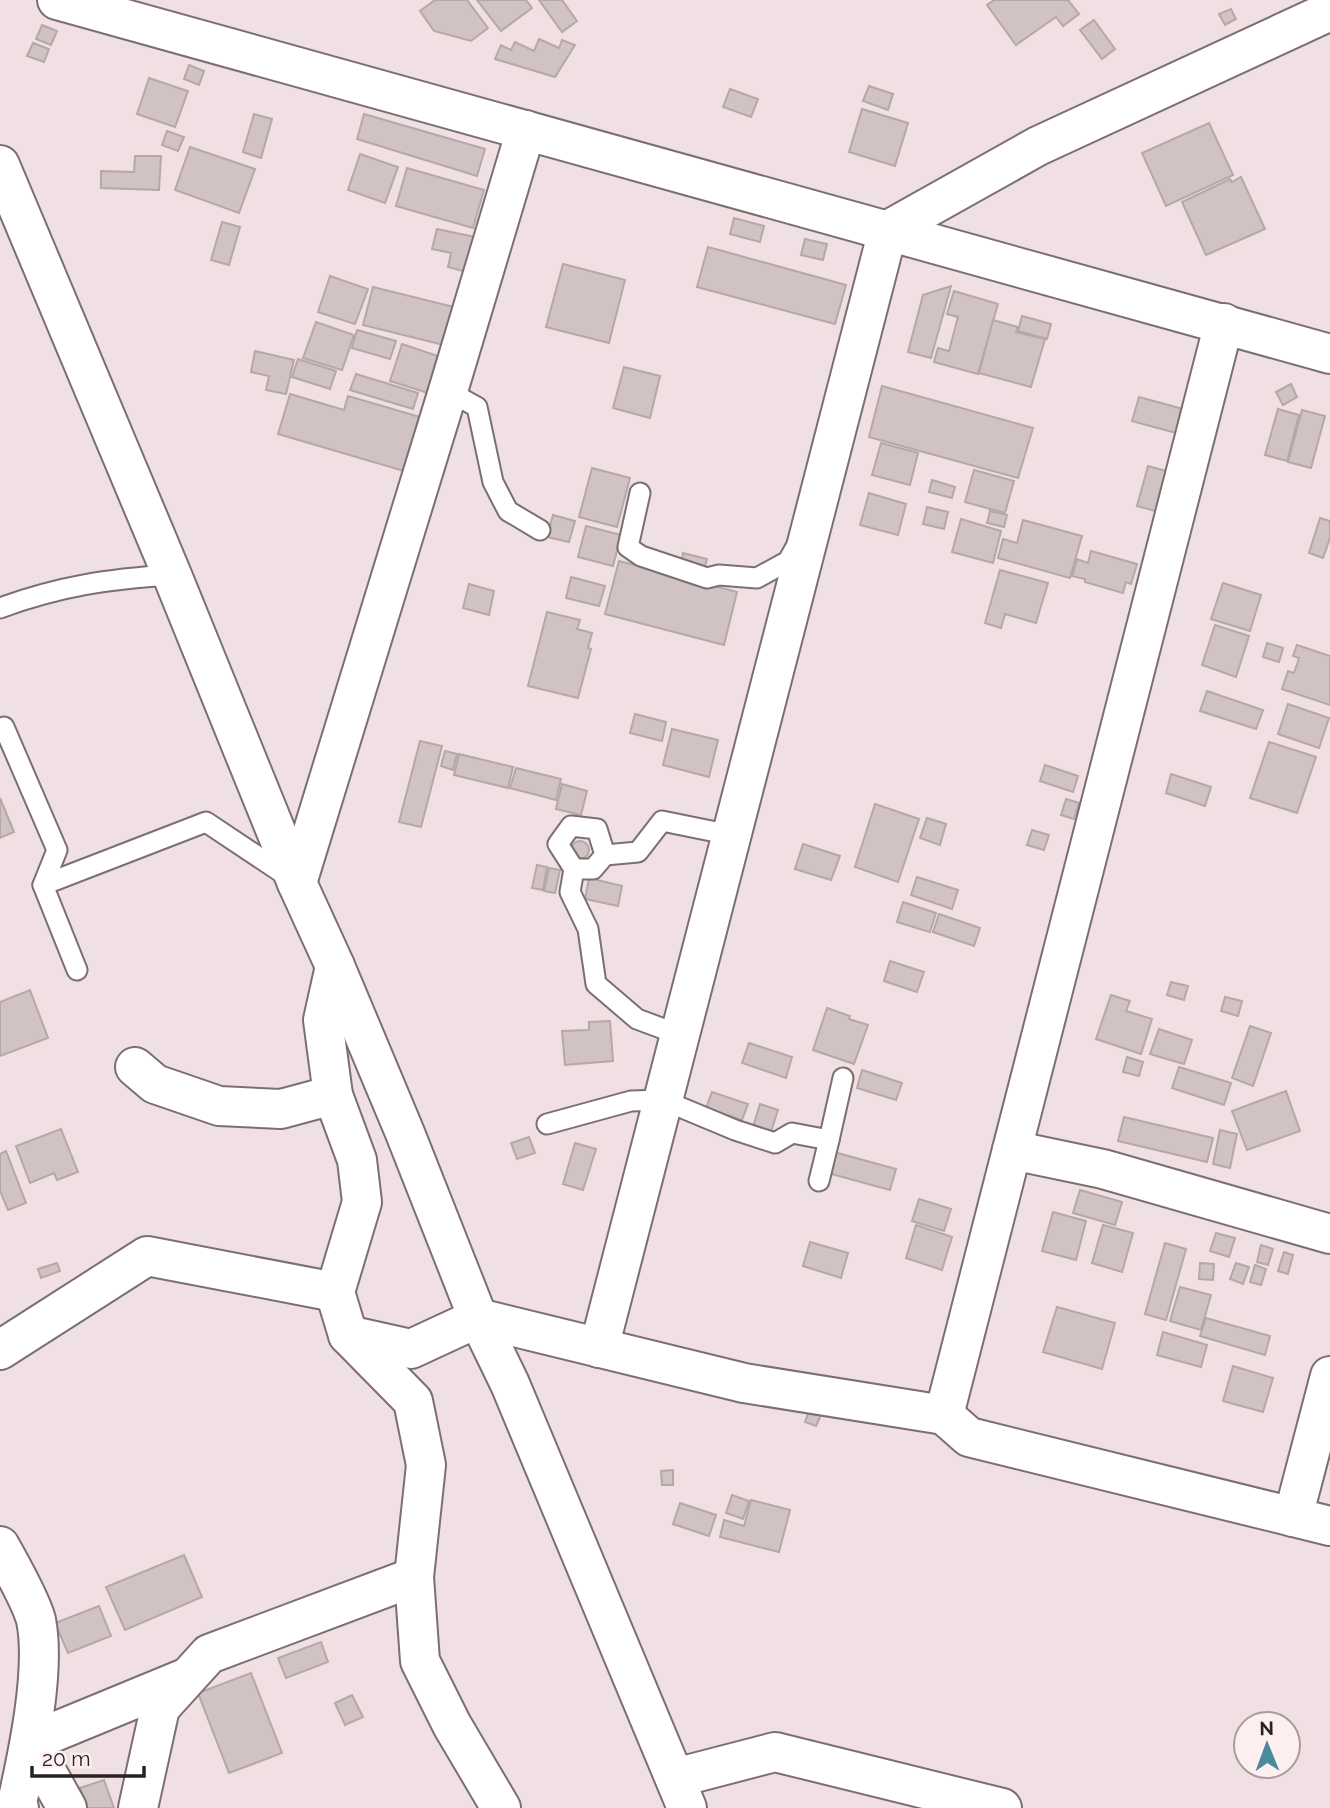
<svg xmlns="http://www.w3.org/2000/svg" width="1330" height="1808" font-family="Raleway,sans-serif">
  <rect width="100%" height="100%" fill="#f0e0e3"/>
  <!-- building -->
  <g fill="#d1c2c4" stroke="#b6a7a9" stroke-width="2">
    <path d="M435,0H467L488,28L471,41L434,31L420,11Z"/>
    <path d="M477,0H526L532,8L501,31Z"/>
    <path d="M539,0H562L577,21L562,32Z"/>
    <path d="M994,0H1068L1079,14L1063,26L1056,17L1016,45L987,5Z"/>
    <path d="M1231,9L1236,19L1225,25L1219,14Z"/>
    <path d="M1094,20L1115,49L1102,59L1080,30Z"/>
    <path d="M42,25L57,31L51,45L36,39Z"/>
    <path d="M539,39L559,48L562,40L575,45L555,77L495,59L501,45L511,50L515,42L534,51Z"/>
    <path d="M33,43L49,49L44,62L27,56Z"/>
    <path d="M189,65L204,71L199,85L184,79Z"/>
    <path d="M149,78L188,91L175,127L137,114Z"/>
    <path d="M869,86L893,94L888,110L863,101Z"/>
    <path d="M730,89L758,99L751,117L723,107Z"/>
    <path d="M862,109L908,123L895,166L849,152Z"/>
    <path d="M254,114L272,119L261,158L243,152Z"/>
    <path d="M364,114L485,149L477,176L357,139Z"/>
    <path d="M1209,123L1233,175L1166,206L1142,153Z"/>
    <path d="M167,131L184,137L178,151L162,145Z"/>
    <path d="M190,147L255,169L239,213L175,190Z"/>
    <path d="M360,154L398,167L385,203L348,190Z"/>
    <path d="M135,156H161L159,190L101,188V171L134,172Z"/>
    <path d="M407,168L484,190L473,228L396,206Z"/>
    <path d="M1241,177L1265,229L1206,255L1182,202L1230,179L1232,182Z"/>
    <path d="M734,218L764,226L760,242L730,234Z"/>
    <path d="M222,222L240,227L229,265L211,260Z"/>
    <path d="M437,229L475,237L467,272L448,267L451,253L432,249Z"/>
    <path d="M805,239L827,244L823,260L801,255Z"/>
    <path d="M708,247L846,285L835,324L697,287Z"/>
    <path d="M563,264L625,280L609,343L546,327Z"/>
    <path d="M330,276L368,289L355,324L318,312Z"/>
    <path d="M951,286L931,358L908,352L923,295Z"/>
    <path d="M373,287L466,310L456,348L363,325Z"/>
    <path d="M954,291L998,304L978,374L934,362L938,348L949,351L958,317L947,314Z"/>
    <path d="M1022,316L1051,324L1047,339L1018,331Z"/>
    <path d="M993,320L1018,327L1016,332L1045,339L1031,387L979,373Z"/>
    <path d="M316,322L354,335L342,370L303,358Z"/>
    <path d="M357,330L396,341L390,359L352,348Z"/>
    <path d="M402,344L441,357L428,393L390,381Z"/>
    <path d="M255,351L294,360L286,394L266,390L269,376L251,372Z"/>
    <path d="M298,359L336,371L330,389L292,377Z"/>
    <path d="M624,367L660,376L650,418L613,408Z"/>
    <path d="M356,374L418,393L413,409L350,390Z"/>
    <path d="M1291,384L1297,397L1283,405L1276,392Z"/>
    <path d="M882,386L1033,428L1018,478L869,437Z"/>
    <path d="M290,394L344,410L348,396L420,417L404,471L278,434Z"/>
    <path d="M1139,397L1183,409L1176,433L1132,421Z"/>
    <path d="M1278,409L1299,415L1287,461L1265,455Z"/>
    <path d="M1302,410L1325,416L1311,468L1288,462Z"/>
    <path d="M881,443L918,453L910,485L872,475Z"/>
    <path d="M1148,466L1170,472L1159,512L1137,506Z"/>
    <path d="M592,468L630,478L617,527L579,517Z"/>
    <path d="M974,470L1014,481L1005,513L965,502Z"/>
    <path d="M932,480L955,487L952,498L929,492Z"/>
    <path d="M869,493L906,504L898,535L860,525Z"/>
    <path d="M927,507L948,512L944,529L923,524Z"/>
    <path d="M990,511L1007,515L1004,527L987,523Z"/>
    <path d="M553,515L575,521L569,542L547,537Z"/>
    <path d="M1320,518L1330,521V538L1323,558L1309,553Z"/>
    <path d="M961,519L1001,531L993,563L952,552Z"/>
    <path d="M1023,520L1082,536L1070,578L998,558L1003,539L1017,543Z"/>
    <path d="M586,526L621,535L613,566L578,557Z"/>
    <path d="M1091,551L1137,564L1131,584L1126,582L1123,593L1085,582V579L1072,576L1077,559L1088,563Z"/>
    <path d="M683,553L707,559L704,570L681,564Z"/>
    <path d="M619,561L737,592L724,645L605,614Z"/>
    <path d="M1000,570L1048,583L1036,623L1005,614L1001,628L985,623Z"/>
    <path d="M571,577L605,586L599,606L566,598Z"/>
    <path d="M1223,583L1261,595L1250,631L1211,619Z"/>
    <path d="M469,584L494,591L489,615L463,608Z"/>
    <path d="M547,612L580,620L577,629L592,633L588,648L591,649L578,698L528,686Z"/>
    <path d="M1215,625L1249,636L1236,677L1202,665Z"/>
    <path d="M1267,643L1283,648L1279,662L1263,657Z"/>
    <path d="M1297,645L1330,656V705L1282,689L1288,671L1294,673L1299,658L1293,656Z"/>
    <path d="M1207,691L1263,710L1256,729L1200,711Z"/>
    <path d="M1288,704L1329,718L1319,748L1278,734Z"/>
    <path d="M635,714L666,722L662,741L630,733Z"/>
    <path d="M672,729L718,740L709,777L663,765Z"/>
    <path d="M420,741L442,746L421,827L399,822Z"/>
    <path d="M1269,742L1316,757L1297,813L1250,798Z"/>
    <path d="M445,751L457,754L453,770L441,766Z"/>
    <path d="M459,754L513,767L508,788L454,775Z"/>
    <path d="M1045,765L1078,776L1073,792L1040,781Z"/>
    <path d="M516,768L561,779L556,800L510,788Z"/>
    <path d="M1171,774L1211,787L1205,806L1166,793Z"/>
    <path d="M562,784L587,791L581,815L556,809Z"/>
    <path d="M0,798L14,832L0,838Z"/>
    <path d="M1066,799L1079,803L1074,819L1061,815Z"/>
    <path d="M875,804L919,819L898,882L855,867Z"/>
    <path d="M927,818L946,824L940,845L920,838Z"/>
    <path d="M1032,830L1049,835L1044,850L1027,845Z"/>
    <circle cx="580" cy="850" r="9"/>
    <path d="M803,844L840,856L831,880L795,869Z"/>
    <path d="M537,865L547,867L543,890L532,888Z"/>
    <path d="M549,868L560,870L555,893L544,891Z"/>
    <path d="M917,877L958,890L952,909L911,895Z"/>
    <path d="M589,878L622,886L618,906L585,899Z"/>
    <path d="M903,902L936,913L930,932L897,922Z"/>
    <path d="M939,914L980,928L974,946L933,932Z"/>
    <path d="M890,961L924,972L917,992L884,981Z"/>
    <path d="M1171,982L1188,986L1184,1000L1167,995Z"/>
    <path d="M30,990L48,1038L0,1056V1002Z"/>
    <path d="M1111,995L1130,1001L1126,1011L1152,1019L1141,1054L1096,1039Z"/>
    <path d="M1225,997L1242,1001L1238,1016L1221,1011Z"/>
    <path d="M827,1008L850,1016L849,1019L868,1025L854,1064L813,1050Z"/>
    <path d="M610,1021L613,1061L565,1065L562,1031L589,1030V1022Z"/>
    <path d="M1250,1026L1271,1033L1253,1086L1232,1078Z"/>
    <path d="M1159,1029L1192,1040L1184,1064L1150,1054Z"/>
    <path d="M749,1043L792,1057L786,1078L742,1063Z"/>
    <path d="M1127,1057L1143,1062L1139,1076L1123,1072Z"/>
    <path d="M1179,1067L1231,1083L1224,1105L1172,1088Z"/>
    <path d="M862,1070L902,1083L896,1100L857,1088Z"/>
    <path d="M1286,1091L1300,1131L1247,1150L1232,1111Z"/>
    <path d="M712,1092L748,1104L742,1120L706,1108Z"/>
    <path d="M760,1104L778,1110L770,1135L752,1130Z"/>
    <path d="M1124,1117L1213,1138L1207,1162L1118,1141Z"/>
    <path d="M61,1129L78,1172L57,1180L54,1173L30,1183L16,1146Z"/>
    <path d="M1220,1130L1237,1134L1230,1168L1213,1164Z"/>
    <path d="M529,1137L535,1153L517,1159L511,1143Z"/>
    <path d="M575,1143L596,1149L583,1190L563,1184Z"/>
    <path d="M6,1151L26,1203L8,1210L0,1191V1154Z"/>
    <path d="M834,1152L896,1169L890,1190L828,1173Z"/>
    <path d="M1080,1190L1122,1202L1115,1225L1073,1213Z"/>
    <path d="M919,1199L951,1209L944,1231L912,1221Z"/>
    <path d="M1053,1212L1086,1221L1076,1260L1042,1251Z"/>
    <path d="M916,1225L952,1237L942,1270L906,1258Z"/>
    <path d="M1103,1225L1133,1233L1122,1272L1092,1263Z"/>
    <path d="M1216,1233L1235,1238L1229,1257L1210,1251Z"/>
    <path d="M810,1242L848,1253L841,1278L803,1266Z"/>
    <path d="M1165,1243L1186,1249L1166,1320L1145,1314Z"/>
    <path d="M1261,1245L1273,1249L1268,1265L1257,1262Z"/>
    <path d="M1284,1252L1293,1255L1288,1274L1278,1271Z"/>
    <path d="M57,1263L60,1271L41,1278L38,1269Z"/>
    <path d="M1200,1263L1214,1264L1213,1280L1199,1279Z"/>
    <path d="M1236,1263L1249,1267L1243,1284L1230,1279Z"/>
    <path d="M1255,1265L1266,1269L1261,1285L1250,1282Z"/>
    <path d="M1180,1287L1211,1295L1201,1330L1170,1321Z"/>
    <path d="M1057,1307L1115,1323L1102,1369L1043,1352Z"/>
    <path d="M1206,1318L1270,1336L1265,1355L1200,1336Z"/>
    <path d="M1163,1332L1207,1345L1201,1367L1157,1355Z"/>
    <path d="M1233,1366L1273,1378L1263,1412L1223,1401Z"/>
    <path d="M809,1411L821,1415L816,1426L805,1422Z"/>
    <path d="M673,1470V1485H662L661,1471Z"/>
    <path d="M732,1495L749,1501L743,1519L726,1513Z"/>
    <path d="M751,1500L790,1510L779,1552L720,1537L724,1520L744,1526Z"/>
    <path d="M680,1503L716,1515L709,1536L673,1524Z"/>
    <path d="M184,1555L202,1597L125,1630L106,1587Z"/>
    <path d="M99,1606L111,1636L68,1653L55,1623Z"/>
    <path d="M321,1642L328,1662L286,1678L278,1658Z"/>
    <path d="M251,1673L282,1753L229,1773L198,1693Z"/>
    <path d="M352,1695L363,1717L345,1725L335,1703Z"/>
    <path d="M104,1780L114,1808H87L80,1788Z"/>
  </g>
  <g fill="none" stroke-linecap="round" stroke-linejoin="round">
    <!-- lane casing -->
    <g stroke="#7c6f71" stroke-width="23">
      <g id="lane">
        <path d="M448,391L477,407L493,482L508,511L540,530"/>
        <path d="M640,493L628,547L641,556L707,578L719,575L757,578L788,561L797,545"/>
        <path d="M0,608C60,586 108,579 172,575"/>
        <path d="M4,727L57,850L43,885"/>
        <path d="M605,855L638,852L662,821L731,835"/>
        <path d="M574,869H593L605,855L597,829L571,826L558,844L574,869L570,892L588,929L596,984L637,1019L680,1035"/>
        <path d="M77,970L43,885L206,822L290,878"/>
        <path d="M547,1124L631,1101L663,1100L735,1130L775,1143L792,1133L829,1140L819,1181"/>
        <path d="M829,1140L843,1078"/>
      </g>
    </g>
    <!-- street casing -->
    <g stroke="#7c6f71" stroke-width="42">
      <g id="street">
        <path d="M57,0L1330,354"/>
        <path d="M297,883L448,391L526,130"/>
        <path d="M335,966L323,1020L333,1095L357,1160L362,1202L335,1292L348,1335L413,1401L426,1465L414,1577L420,1661L452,1725L501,1808"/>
        <path d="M135,1067L155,1084L219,1106L281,1109L333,1095"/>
        <path d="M1012,1150L1103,1169L1330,1234"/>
        <path d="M348,1335L411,1349L478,1318L744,1383L944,1415L969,1437L1330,1526"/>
        <path d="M599,1348L888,230L1038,146L1330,11"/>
        <path d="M0,1350L147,1256L335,1292"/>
        <path d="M944,1415L1224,323"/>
        <path d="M1293,1517L1330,1376"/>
        <path d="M0,1546C9,1562 32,1604 36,1620C46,1670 28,1753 17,1803L19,1808"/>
        <path d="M675,1778L775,1752L1002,1808"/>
        <path d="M67,1808L30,1742L183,1679"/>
        <path d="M138,1808L160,1708L209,1654L414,1577"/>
      </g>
    </g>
    <!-- secondary casing -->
    <g stroke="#7c6f71" stroke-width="42">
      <path id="secondary" d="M0,165L172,575L297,883L335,966L405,1133L478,1318L510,1384L687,1808"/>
    </g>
    <!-- lane -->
    <use href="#lane" stroke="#fff" stroke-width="19"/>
    <!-- street -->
    <use href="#street" stroke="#fff" stroke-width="38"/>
    <!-- secondary -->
    <use href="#secondary" stroke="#fff" stroke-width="38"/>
  </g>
  <!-- north arrow -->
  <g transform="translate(1267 1745) rotate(359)"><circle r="33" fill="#fdeef0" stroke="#a79c9e" stroke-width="2"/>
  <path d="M0-5L12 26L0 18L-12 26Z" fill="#498b9c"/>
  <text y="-10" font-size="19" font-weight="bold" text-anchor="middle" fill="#272223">N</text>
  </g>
  <!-- scale -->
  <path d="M32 1766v10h112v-10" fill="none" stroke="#272223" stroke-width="3.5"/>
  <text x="42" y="1766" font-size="21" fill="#272223" stroke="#fdeef0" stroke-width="5" paint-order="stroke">20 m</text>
</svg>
